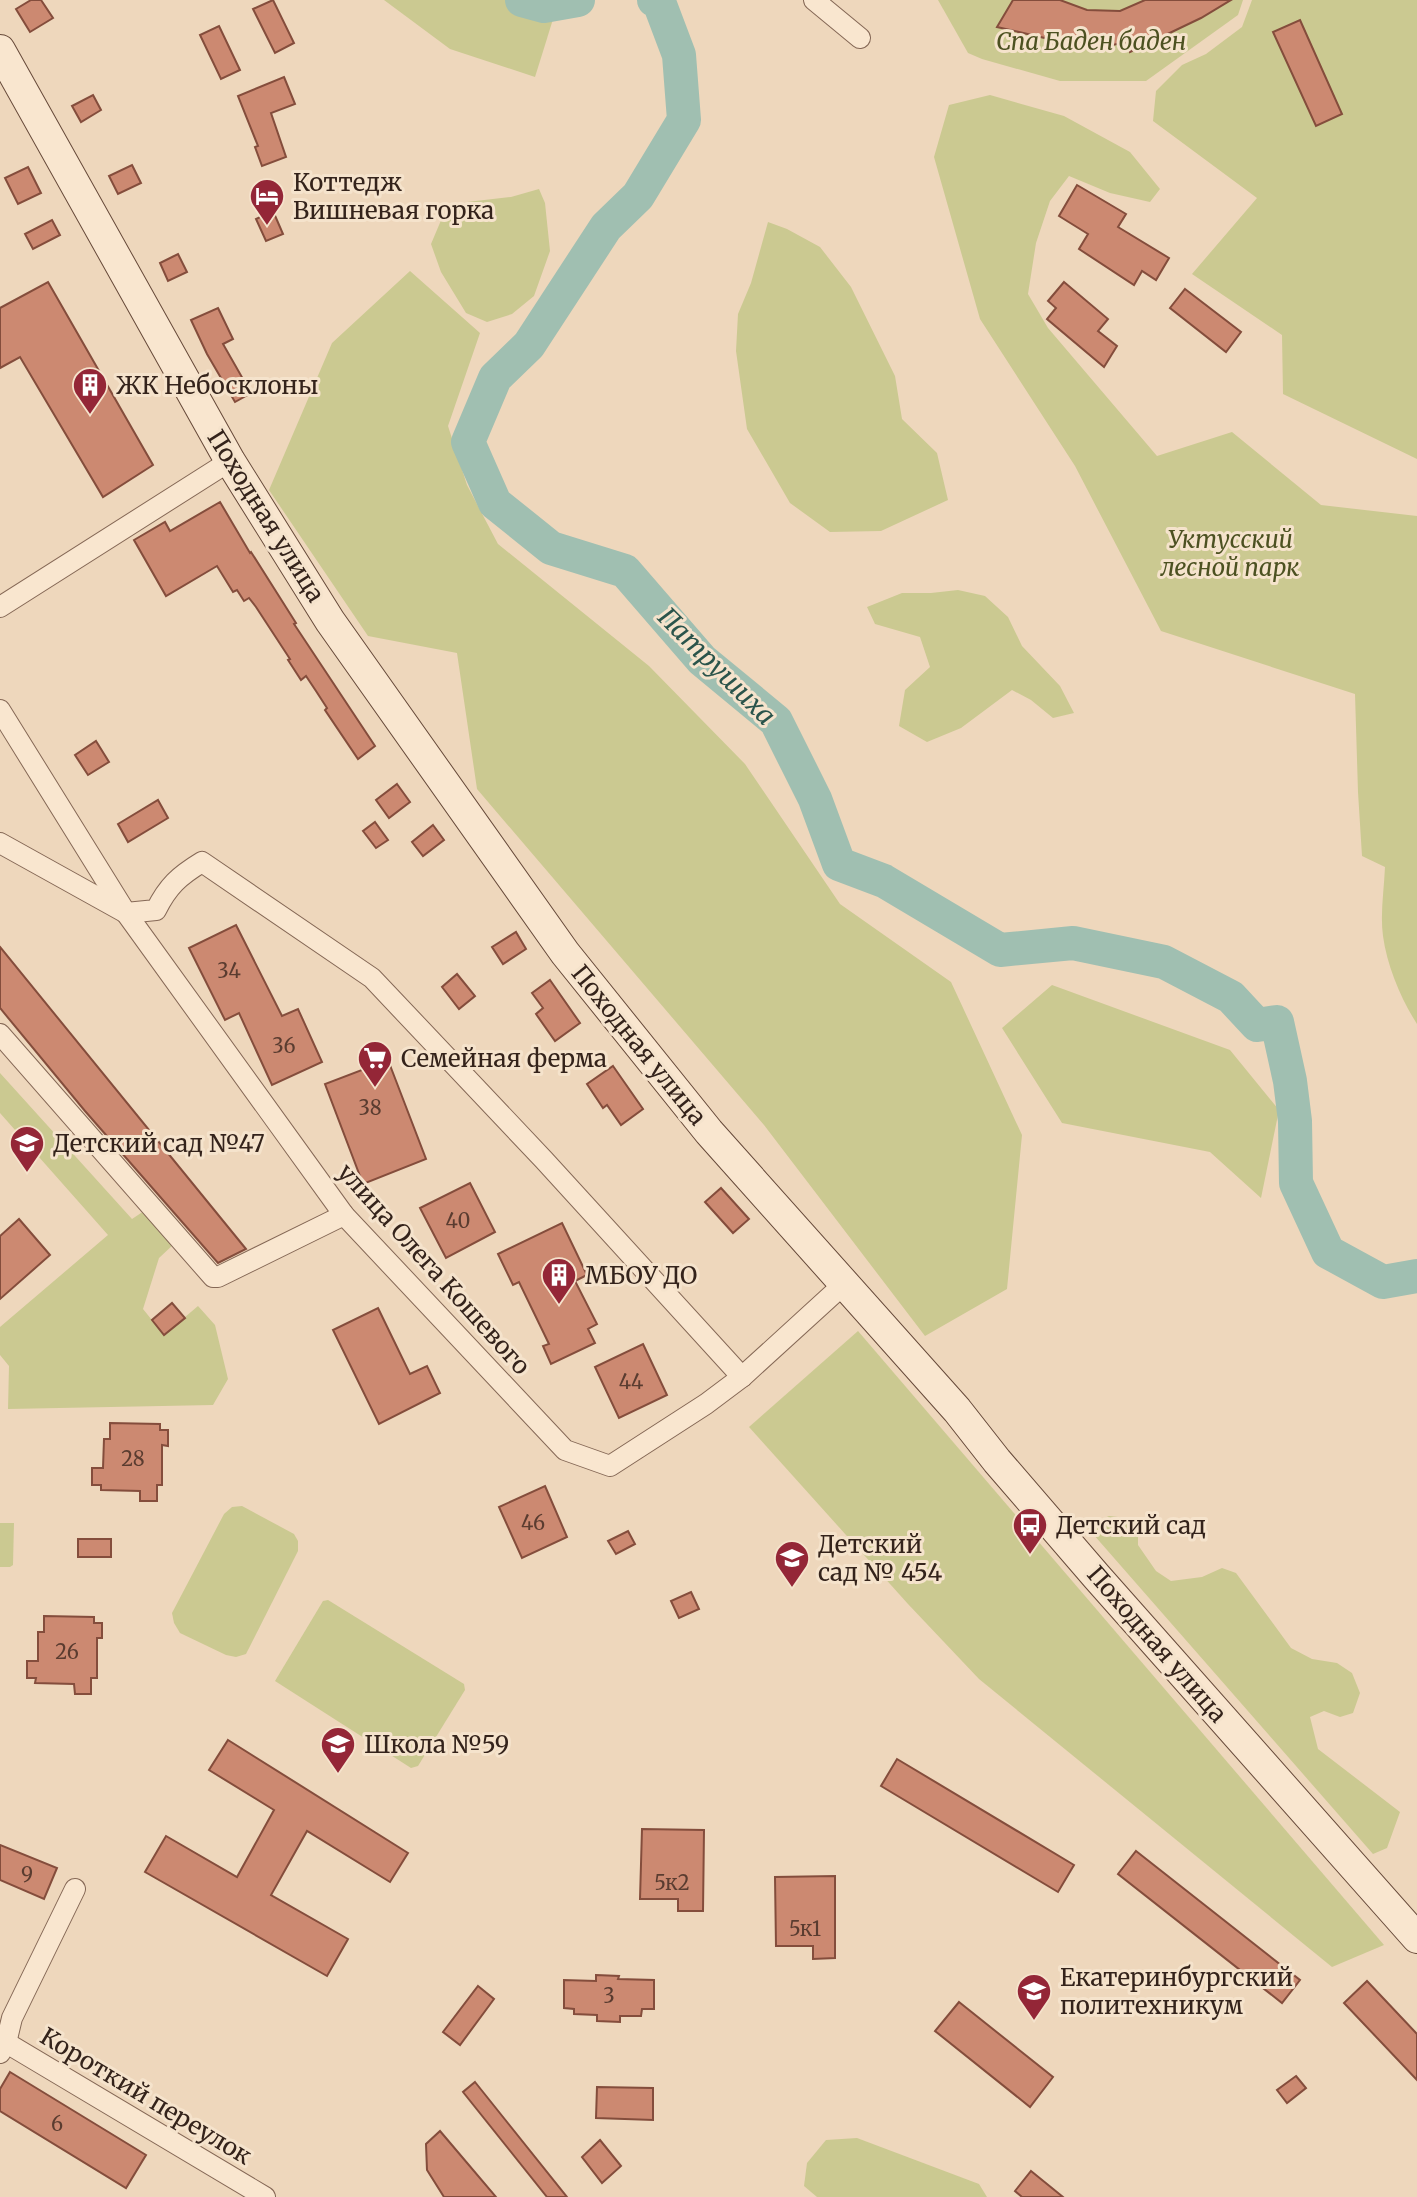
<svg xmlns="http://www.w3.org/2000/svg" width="1417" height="2197" font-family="Merriweather,serif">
  <rect width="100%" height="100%" fill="#eed7bc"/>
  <!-- green -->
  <g fill="#cbc991">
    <path d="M384,0H559L535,77L450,49Z"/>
    <path d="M938,0H1243L1238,15L1146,81H1060L982,59L968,53Z"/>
    <path d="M1252,0H1417V459L1283,394L1282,335L1192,274L1257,198L1153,121L1156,91L1182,65L1206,54L1242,27Z"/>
    <path d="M990,95L1064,116L1130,152L1160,189L1150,202L1110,193L1069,176L1050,201L1036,243L1028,294L1048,328L1157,456L1232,432L1321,505L1417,516V1024C1401,999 1387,966 1383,936C1380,914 1384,890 1385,867L1362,856L1358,792L1355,694L1161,631L1075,466L980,319L934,157L949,105Z"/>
    <path d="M539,189L545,203L550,251L534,296L512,314L487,322L466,313L441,272L431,244L442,218L467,202L511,197Z"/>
    <path d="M768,222L787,229L820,247L851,287L895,376L902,419L937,453L948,500L881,531L830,532L790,503L747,429L736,351L738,314L751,283Z"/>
    <path d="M410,271L480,333L448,426L467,485L498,544L649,666L745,764L840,904L951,982L1022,1135L1007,1289L925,1336L764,1125L477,789L457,653L368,636L269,490L332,343Z"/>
    <path d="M958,590L985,596L1008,617L1022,646L1060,686L1074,713L1053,718L1031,700L1012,690L961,728L927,742L899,726L905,690L930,667L920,637L875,624L867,607L902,593H931Z"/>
    <path d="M1052,985L1230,1050L1279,1110L1261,1198L1210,1152L1062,1123L1002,1028Z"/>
    <path d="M0,1073L132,1219L147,1209L175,1243L159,1258L143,1309L164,1335L198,1306L215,1325L228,1379L213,1405L8,1409L9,1366L0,1355V1327L108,1235L0,1113Z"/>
    <path d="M858,1331L1384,1945L1332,1967L979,1679L908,1604L749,1427Z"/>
    <path d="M242,1506L294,1534L298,1541V1551L246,1654L236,1657L226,1655L180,1633L174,1623L172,1613L224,1514L232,1507Z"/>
    <path d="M1109,1516L1127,1518L1138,1528V1545L1156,1571L1171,1581L1202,1577L1222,1568L1236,1573L1291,1648L1312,1659L1337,1663L1352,1673L1360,1693L1353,1713L1340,1717L1324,1711L1310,1717L1318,1749L1400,1812L1387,1848L1373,1854L1086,1526Z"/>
    <path d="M0,1523H14L13,1565L10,1567H0Z"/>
    <path d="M328,1600L464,1684L465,1690L418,1766L411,1768L275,1681L323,1601Z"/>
    <path d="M857,2138L979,2184L987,2197H817L804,2186L807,2163L826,2140Z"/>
  </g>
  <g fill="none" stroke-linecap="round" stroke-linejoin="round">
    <!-- river -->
    <g stroke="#a0bfb1" stroke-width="34">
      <path d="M522,0L544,6L578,0"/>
      <path d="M654,0L659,2L679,55L684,120L638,196L606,227L529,345L495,378L468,442L495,503L551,548L625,571L702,660L776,721L815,799L839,864L884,881L1000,950L1073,943L1164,962L1231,997L1257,1025L1277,1022L1290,1081L1295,1121L1296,1183L1328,1252L1383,1282L1417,1276"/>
    </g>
  </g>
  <!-- building -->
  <g fill="#cc8971" stroke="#844d3c" stroke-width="2">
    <path d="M31,0H41L53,18L30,32L16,9Z"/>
    <path d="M273,0L294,43L275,53L253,9Z"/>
    <path d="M1013,0H1060L1087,10L1120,11L1145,0H1231L1201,18L1130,52L1128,42L1107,46L1059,49L1062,42L997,27Z"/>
    <path d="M1300,20L1342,114L1316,126L1273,32Z"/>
    <path d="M219,26L240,70L221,79L200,35Z"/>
    <path d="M284,77L295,104L271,113L286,157L262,166L255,147L258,146L238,96Z"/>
    <path d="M93,95L101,110L81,122L72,106Z"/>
    <path d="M132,165L141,183L118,194L109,176Z"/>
    <path d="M28,167L41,193L18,204L5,178Z"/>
    <path d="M1077,185L1126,214L1118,227L1169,258L1156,280L1142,271L1134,285L1079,249L1088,234L1059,216Z"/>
    <path d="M273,211L283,234L266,241L256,219Z"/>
    <path d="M52,220L60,235L33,249L25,234Z"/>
    <path d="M178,254L187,272L168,281L160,263Z"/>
    <path d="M48,282L153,465L103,497L20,357L0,368V308Z"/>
    <path d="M1064,282L1108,319L1098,331L1117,346L1104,367L1047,319L1056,308L1048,301Z"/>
    <path d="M1185,289L1241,332L1226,352L1170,308Z"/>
    <path d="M218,308L233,339L223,344L251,393L235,402L207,354L191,320Z"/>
    <path d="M220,502L250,553L251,552L296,623L294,624L375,746L358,759L325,710L327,708L316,691L306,676L301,680L288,660L290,659L256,607L249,598L244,601L237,590L233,592L217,566L166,596L134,540L165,522L170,531Z"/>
    <path d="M96,741L109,762L88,775L75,755Z"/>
    <path d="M397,784L410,802L389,818L376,800Z"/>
    <path d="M158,800L168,818L128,842L118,824Z"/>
    <path d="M375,822L388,840L376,848L363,831Z"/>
    <path d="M433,825L444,840L423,856L412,842Z"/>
    <path d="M236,925L282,1016L298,1009L322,1062L272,1085L239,1013L225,1020L189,948Z"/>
    <path d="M516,932L526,949L503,964L492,947Z"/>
    <path d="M0,947L246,1249L218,1263L85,1111L0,1008Z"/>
    <path d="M457,974L475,996L459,1009L442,987Z"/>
    <path d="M550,980L580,1023L555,1041L536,1014L543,1008L532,993Z"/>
    <path d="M388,1060L426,1159L363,1184L325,1084Z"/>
    <path d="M613,1066L643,1109L621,1125L607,1105L603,1108L587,1084Z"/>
    <path d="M470,1183L495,1232L446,1258L420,1208Z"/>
    <path d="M721,1188L749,1219L733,1233L705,1202Z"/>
    <path d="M19,1219L50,1255L0,1299V1236Z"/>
    <path d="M562,1223L587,1275L575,1281L597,1324L588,1329L595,1343L551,1364L543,1346L549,1344L519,1282L513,1285L498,1254Z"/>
    <path d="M172,1303L185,1318L164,1335L152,1320Z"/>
    <path d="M378,1308L410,1374L427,1366L440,1393L379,1424L333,1330Z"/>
    <path d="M643,1344L667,1395L619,1418L595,1367Z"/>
    <path d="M110,1423L160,1424V1430H168V1446L162,1445V1485H157V1501H140V1491L101,1490V1485H92V1468H103L104,1439H110Z"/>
    <path d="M545,1486L567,1537L522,1558L499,1507Z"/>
    <path d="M628,1531L635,1544L616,1554L608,1541Z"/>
    <rect x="78" y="1539" width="33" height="18"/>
    <path d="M691,1592L699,1609L679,1618L671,1601Z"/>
    <path d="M44,1616L94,1617V1623H102V1638H97V1678H91V1694H75L74,1684L35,1683L36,1678H27V1661H38V1632H44Z"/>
    <path d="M228,1740L408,1853L390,1882L307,1831L271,1895L348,1939L327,1976L145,1872L166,1836L237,1877L274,1810L209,1770Z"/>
    <path d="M897,1759L1074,1865L1058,1892L881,1786Z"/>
    <path d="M642,1829L704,1830L703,1911H678V1899H640Z"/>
    <path d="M0,1845L57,1868L44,1899L0,1880Z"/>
    <path d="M1136,1851L1300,1980L1282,2003L1118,1874Z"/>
    <path d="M835,1876V1958L813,1959V1946H776L775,1877Z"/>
    <path d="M596,1975L619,1976L618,1979L654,1980V2009H642L641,2016H620V2022L597,2021V2015L574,2014V2009L564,2008V1980L596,1981Z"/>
    <path d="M1367,1981L1417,2034V2080L1344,2003Z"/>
    <path d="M478,1986L494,1999L460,2045L443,2032Z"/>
    <path d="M959,2002L1053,2077L1030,2107L935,2031Z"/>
    <path d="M10,2072L146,2155L126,2188L0,2111V2089Z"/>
    <path d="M1296,2076L1306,2088L1287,2103L1277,2090Z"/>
    <path d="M475,2082L567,2197H547L463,2092Z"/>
    <path d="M597,2087L653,2088V2120L596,2118Z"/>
    <path d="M440,2131L496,2197H444L427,2170L426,2144Z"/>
    <path d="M600,2140L621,2166L602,2183L582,2157Z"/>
    <path d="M1031,2171L1063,2197H1022L1015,2191Z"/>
  </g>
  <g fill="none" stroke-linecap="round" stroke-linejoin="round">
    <!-- minor casing -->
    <g stroke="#856856" stroke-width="22">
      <g id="minor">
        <path d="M814,0L860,38"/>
        <path d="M0,607L230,461"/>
        <path d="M0,710L126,913L344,1215L565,1450L610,1466L706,1404L742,1377L844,1284"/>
        <path d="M0,843L126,913L156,910C168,886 179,876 202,862L372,978L544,1160L742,1377"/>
        <path d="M0,1034L213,1277H218L344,1215"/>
        <path d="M0,2039L265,2197"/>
        <path d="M0,2053L6,2043L12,2018L75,1889"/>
      </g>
    </g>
    <!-- secondary casing -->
    <g stroke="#664939" stroke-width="32">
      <path id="secondary" d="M0,50L230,461L330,621L565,953L709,1132L957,1410L997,1461L1097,1577L1417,1938"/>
    </g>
    <!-- minor -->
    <use href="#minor" stroke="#f9e6cf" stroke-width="20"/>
    <!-- secondary -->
    <use href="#secondary" stroke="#f9e6cf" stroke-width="30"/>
  </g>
  <!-- icons -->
  <defs>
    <g id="hotel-pin" transform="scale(1.8)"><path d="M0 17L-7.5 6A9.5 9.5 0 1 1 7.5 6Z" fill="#942637" stroke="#f5e3cc"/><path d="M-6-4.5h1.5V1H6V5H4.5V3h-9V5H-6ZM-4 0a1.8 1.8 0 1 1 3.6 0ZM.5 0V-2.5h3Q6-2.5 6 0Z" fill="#fff"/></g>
    <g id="building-pin" transform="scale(1.8)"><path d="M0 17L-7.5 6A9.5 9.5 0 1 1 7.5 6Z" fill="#942637" stroke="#f5e3cc"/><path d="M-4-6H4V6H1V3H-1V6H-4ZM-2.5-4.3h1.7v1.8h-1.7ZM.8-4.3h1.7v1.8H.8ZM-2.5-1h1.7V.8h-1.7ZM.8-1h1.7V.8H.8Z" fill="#fff"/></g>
    <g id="supermarket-pin" transform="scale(1.8)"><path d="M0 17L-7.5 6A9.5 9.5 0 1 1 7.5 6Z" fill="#942637" stroke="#f5e3cc"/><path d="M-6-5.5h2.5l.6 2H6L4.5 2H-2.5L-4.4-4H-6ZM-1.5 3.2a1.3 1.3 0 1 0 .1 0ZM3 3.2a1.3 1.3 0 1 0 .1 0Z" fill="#fff"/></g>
    <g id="school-pin" transform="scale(1.8)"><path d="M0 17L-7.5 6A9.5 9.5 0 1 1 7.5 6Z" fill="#942637" stroke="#f5e3cc"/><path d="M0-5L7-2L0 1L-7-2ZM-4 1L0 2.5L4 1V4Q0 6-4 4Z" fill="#fff"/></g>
    <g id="bus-pin" transform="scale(1.8)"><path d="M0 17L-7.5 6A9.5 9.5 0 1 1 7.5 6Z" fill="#942637" stroke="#f5e3cc"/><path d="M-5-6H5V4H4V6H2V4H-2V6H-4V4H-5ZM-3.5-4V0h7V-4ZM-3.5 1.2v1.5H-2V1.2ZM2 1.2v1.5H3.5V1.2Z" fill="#fff"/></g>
    <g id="university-pin" transform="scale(1.8)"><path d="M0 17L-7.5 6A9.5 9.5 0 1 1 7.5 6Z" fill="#942637" stroke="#f5e3cc"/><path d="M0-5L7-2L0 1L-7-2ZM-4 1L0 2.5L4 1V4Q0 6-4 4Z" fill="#fff"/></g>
  </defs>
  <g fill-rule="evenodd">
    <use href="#hotel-pin" x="267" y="196"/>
    <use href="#building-pin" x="90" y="385"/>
    <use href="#supermarket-pin" x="375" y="1058"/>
    <use href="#school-pin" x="27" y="1143"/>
    <use href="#building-pin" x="559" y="1275"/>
    <use href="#bus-pin" x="1030" y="1525"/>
    <use href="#school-pin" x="792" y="1558"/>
    <use href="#school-pin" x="338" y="1744"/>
    <use href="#university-pin" x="1034" y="1991"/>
  </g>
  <g text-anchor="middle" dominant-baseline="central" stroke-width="6" stroke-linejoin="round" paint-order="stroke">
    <!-- number labels -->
    <g font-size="20" fill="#5a3c30">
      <text x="229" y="970">34</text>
      <text x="284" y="1045">36</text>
      <text x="370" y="1107">38</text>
      <text x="458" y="1220">40</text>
      <text x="631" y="1381">44</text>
      <text x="133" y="1458">28</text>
      <text x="533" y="1522">46</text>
      <text x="67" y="1651">26</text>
      <text x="27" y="1874">9</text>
      <text x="672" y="1882">5к2</text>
      <text x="805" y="1928">5к1</text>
      <text x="609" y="1995">3</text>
      <text x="57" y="2123">6</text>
    </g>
    <!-- park labels -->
    <g font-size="24" font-style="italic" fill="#4c5121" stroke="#f5e3cc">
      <text x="1091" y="41">Спа Баден баден</text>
      <text x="1230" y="539">Уктусский<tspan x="1230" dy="28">лесной парк</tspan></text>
    </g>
    <!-- poi labels -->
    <g font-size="24" fill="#34231b" stroke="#f5e3cc" text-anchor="start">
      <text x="293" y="182">Коттедж<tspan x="293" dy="28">Вишневая горка</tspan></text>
      <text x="116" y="385">ЖК Небосклоны</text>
      <text x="401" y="1058">Семейная ферма</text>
      <text x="53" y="1143">Детский сад №47</text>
      <text x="585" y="1275">МБОУ ДО</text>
      <text x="1056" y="1525">Детский сад</text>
      <text x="818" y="1544">Детский<tspan x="818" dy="28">сад № 454</tspan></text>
      <text x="364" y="1744">Школа №59</text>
      <text x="1060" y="1977">Екатеринбургский<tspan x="1060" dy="28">политехникум</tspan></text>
    </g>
    <!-- street labels -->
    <g font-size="24" fill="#34231b" stroke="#f5e3cc">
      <text transform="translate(266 516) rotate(58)">Походная улица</text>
      <text transform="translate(639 1045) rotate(51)">Походная улица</text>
      <text transform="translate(434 1269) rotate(48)">улица Олега Кошевого</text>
      <text transform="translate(1157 1644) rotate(49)">Походная улица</text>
      <text transform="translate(146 2096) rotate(31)">Короткий переулок</text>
    </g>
    <!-- water labels -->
    <g font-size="26" font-style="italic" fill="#2a544b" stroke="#f5e3cc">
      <text transform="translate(717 666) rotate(45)">Патрушиха</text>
    </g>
  </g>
</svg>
